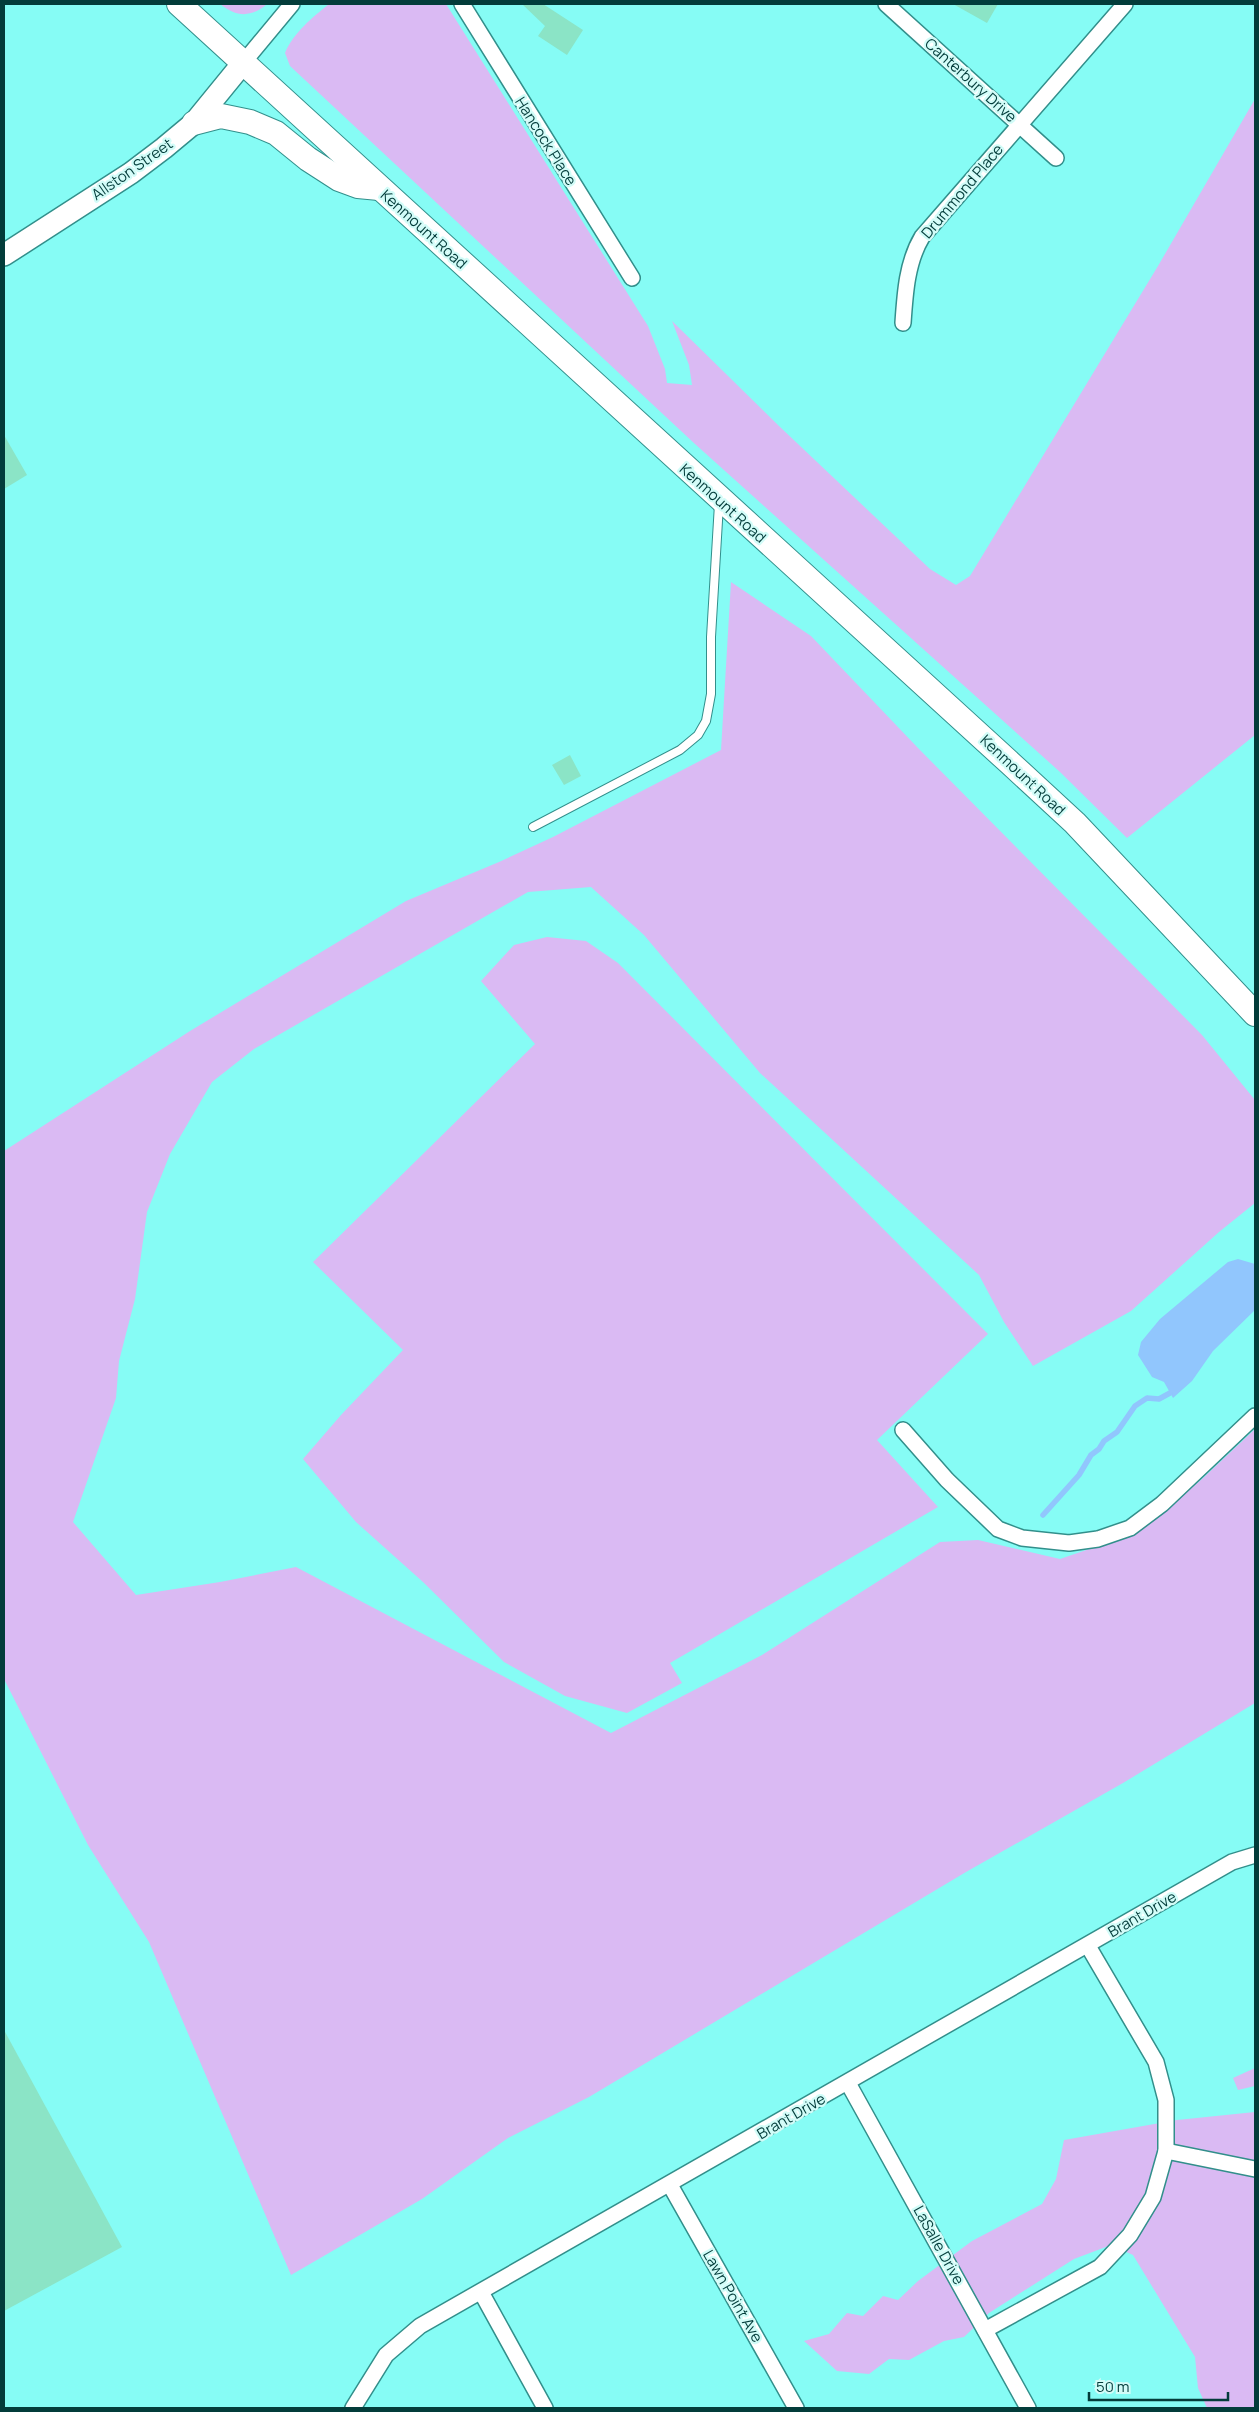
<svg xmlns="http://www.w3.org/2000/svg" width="1259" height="2412" font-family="Manrope,sans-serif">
  <rect width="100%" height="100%" fill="#86fcf5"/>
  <!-- green -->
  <g fill="#dabaf3">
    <path d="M220,4H267C251,18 236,17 220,4Z"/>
    <path d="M329,4H446L648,326L665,369L667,383L692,385L689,365L672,321L779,426L930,569L956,585L970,576L1158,266L1255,99V735L1127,838L1060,772L695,444L290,66L285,53C293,33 313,17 329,4Z"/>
    <path d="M731,582L811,636L918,748L1202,1035L1255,1100V1203L1219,1232L1131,1311L1033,1366L1004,1322L979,1275L760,1073L644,935L591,887L528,892L254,1049L212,1082L170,1154L147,1212L135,1299L119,1361L116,1398L73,1522L136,1595L220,1582L296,1567L611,1733L762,1655L940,1542L978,1540L1060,1559L1139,1532L1202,1479L1255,1429V1703L1123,1783L966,1872L589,2097L508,2138L422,2199L291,2275L149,1942L88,1845L4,1679V1151L190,1031L406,901L499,862L553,837L721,750Z"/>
    <path d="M547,937L586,941L618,963L988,1334L877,1440L938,1507L670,1663L682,1683L627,1713L565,1696L504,1662L423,1582L356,1522L303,1459L341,1415L403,1350L313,1262L535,1044L481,981L514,945Z"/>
    <path d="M1255,2068V2086L1238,2090L1233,2078Z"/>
    <path d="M1255,2112V2408H1207L1198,2388L1195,2357L1133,2255L1111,2245L1074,2259L989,2313L964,2337L944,2341L909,2360L889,2359L869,2374L837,2371L804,2341L829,2334L847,2313L863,2316L883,2296L898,2300L918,2281L972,2241L1042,2204L1056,2179L1064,2140L1177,2120Z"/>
  </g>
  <!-- water -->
  <path fill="#91c6fd" d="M1238,1259L1255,1264V1310L1213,1351L1192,1381L1173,1398L1164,1382L1152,1377L1138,1355L1141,1342L1160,1319L1228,1262Z"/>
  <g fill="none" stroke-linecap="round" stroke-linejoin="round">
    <!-- stream -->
    <path stroke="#91c6fd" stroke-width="5.5" d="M1043,1515L1079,1475L1091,1455L1099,1449L1104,1441L1117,1432L1135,1406L1147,1398L1159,1399L1170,1393"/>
  </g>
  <!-- building -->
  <g fill="#8be4c6">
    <path d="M522,4H543L583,30L567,55L538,36L545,26Z"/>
    <path d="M953,4H998L987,23Z"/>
    <path d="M4,435L27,475L4,489Z"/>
    <path d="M570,755L581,776L564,785L552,765Z"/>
    <path d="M4,2030L122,2247L4,2311Z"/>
  </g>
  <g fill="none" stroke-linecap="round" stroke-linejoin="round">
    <!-- lane casing -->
    <g stroke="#328f8b" stroke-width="10">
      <path id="lane" d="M533,827L680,750L698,735L706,721L711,694V637L719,504"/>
    </g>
    <!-- street casing -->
    <g stroke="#328f8b" stroke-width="18">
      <g id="street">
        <path d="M462,4L632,278"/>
        <path d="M886,4L1056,158"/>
        <path d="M243,63L292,4"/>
        <path d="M903,323C905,293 907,262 922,237L1125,4"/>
        <path d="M903,1430L947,1480L998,1529L1022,1538L1069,1543L1098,1539L1130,1528L1162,1504L1255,1416"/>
        <path d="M848,2083L1028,2408"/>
        <path d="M1166,2151L1255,2169"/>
        <path d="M670,2185L796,2408"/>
        <path d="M481,2292L545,2408"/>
        <path d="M985,2330L1100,2267L1130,2235L1153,2197L1166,2151V2100L1156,2062L1088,1946"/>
        <path d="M353,2408L386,2355L420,2326L1232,1862L1255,1855"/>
      </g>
    </g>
    <!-- secondary casing -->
    <g stroke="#328f8b" stroke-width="24">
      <path id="secondary" d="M4,255L131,173L164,148L194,123L243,63"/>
    </g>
    <!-- primary casing -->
    <g stroke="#328f8b" stroke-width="26">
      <g id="primary">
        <path d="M179,4L1010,763L1075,823L1255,1014"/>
        <path d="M194,123L221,116L250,122L276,133L308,159L339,179L358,186L379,188"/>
      </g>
    </g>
    <!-- lane -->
    <use href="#lane" stroke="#fff" stroke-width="8"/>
    <!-- street -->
    <use href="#street" stroke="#fff" stroke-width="15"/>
    <!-- secondary -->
    <use href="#secondary" stroke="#fff" stroke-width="21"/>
    <!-- primary -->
    <use href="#primary" stroke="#fff" stroke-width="24"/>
  </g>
  <g text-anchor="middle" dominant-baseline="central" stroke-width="4.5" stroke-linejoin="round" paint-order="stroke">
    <!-- street labels -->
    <g font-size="15" fill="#033c3a" stroke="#d2fcf8">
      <text transform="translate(971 80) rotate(42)">Canterbury Drive</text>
      <text transform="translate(546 141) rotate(58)">Hancock Place</text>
      <text transform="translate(132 169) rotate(-35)">Allston Street</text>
      <text transform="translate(962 191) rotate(-50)">Drummond Place</text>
      <text transform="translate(424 229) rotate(42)">Kenmount Road</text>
      <text transform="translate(723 503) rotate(42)">Kenmount Road</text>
      <text transform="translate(1023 775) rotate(43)">Kenmount Road</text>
      <text transform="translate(1142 1914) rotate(-30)">Brant Drive</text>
      <text transform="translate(791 2116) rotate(-30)">Brant Drive</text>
      <text transform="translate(939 2245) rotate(61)">LaSalle Drive</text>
      <text transform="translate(733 2296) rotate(60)">Lawn Point Ave</text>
    </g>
  </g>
  <!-- border -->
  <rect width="1259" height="2412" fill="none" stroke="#033c3a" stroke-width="10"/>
  <!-- scale -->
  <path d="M1089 2392v8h139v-8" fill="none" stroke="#033c3a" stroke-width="2.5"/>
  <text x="1096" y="2392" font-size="15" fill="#033c3a" stroke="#d2fcf8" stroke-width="4" paint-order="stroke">50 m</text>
</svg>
